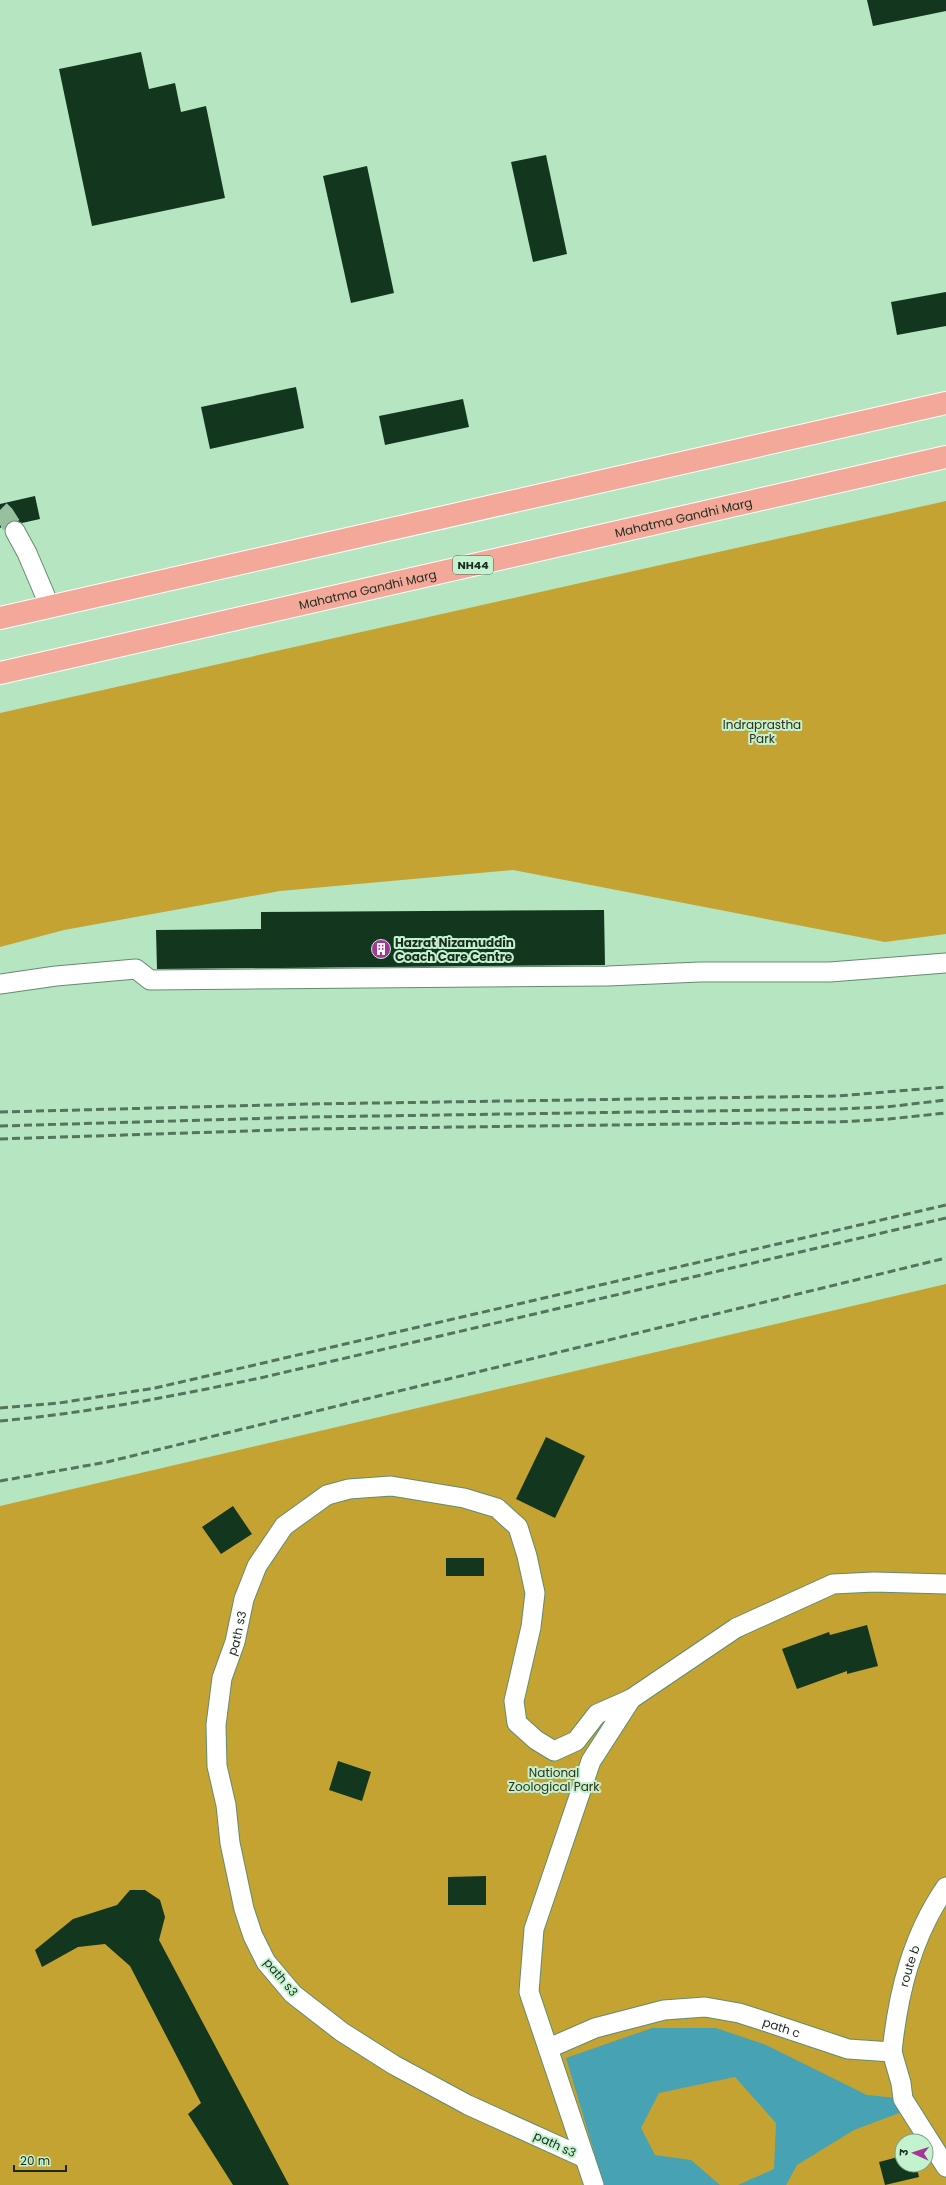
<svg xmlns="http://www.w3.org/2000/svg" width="946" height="2185" font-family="Poppins,'Noto Sans Devanagari',sans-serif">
  <rect width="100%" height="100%" fill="#b6e5c1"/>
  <!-- green -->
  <g fill="#c4a332" fill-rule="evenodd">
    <path d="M946,501V934L885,942L513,870L280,891L64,930L0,947V713Z"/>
    <path d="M946,1284V2185H0V1506ZM902,2141H926V2165H902Z"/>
  </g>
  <!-- water -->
  <path fill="#47a2b3" d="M652,2028H716L766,2045L867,2095L897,2098L902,2112L854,2130L797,2165L786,2185H738L774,2169L776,2123L735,2077L659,2093L641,2128L655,2155L691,2160L720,2185H604L566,2058Z"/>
  <!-- building -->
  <g fill="#13361f">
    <path d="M867,0H946V11L873,26Z"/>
    <path d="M141,52L149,89L175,83L181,112L206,106L225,198L92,226L59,69Z"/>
    <path d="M546,155L567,254L533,262L511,162Z"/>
    <path d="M367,166L394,293L351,303L323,176Z"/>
    <path d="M946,292V326L897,335L891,302Z"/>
    <path d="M296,387L304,428L210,449L201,407Z"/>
    <path d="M463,399L469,427L385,445L379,416Z"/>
    <path d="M35,496L40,519L22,523L15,520L0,528V504Z"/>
    <path d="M604,910L605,965L157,969L156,930L261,929V912Z"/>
    <path d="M546,1437L585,1456L555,1518L516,1499Z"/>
    <path d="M233,1506L252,1534L221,1554L202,1527Z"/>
    <rect x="446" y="1558" width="38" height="18"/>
    <path d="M867,1625L878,1666L847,1674V1671L797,1689L782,1649L829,1632L830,1635Z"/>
    <path d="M338,1761L371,1772L362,1801L329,1790Z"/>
    <path d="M486,1876V1905H448V1877Z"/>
    <path d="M130,1890H145L160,1900L165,1917L159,1940L289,2185H233L188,2114L201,2103L130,1966L105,1944L78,1947L42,1967L35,1950L73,1919L117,1905Z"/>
    <path d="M902,2156V2165H916L919,2177L885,2185L879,2162Z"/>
  </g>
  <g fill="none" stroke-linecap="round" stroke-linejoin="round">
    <!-- minor-tunnel -->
    <path stroke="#97c0a0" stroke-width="19" stroke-dasharray="19 10" stroke-linecap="butt" d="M0,510L5,515L15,531"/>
    <!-- minor casing -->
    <g stroke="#628d6d" stroke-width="21">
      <g id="minor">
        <path d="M15,531L27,553L50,607"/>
        <path d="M0,984L56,976L136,969L150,980L608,976L700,972H830L946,963"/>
        <path id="s1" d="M549,2048L595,2028L664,2010L705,2007L739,2013L764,2021L848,2049L892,2052L901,2083L903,2099L946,2167"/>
        <path id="s2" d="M892,2052C898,1993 912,1936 946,1887"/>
        <path id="s3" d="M585,2158L468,2105L394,2065L342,2032L293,1994L266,1962L253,1936L244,1909L230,1843L226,1805L217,1766L216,1725L222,1678L235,1642L244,1599L257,1566L284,1526L327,1495L349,1489L391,1486L464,1498L497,1508L518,1527L527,1556L535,1593L531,1627L514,1701L517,1723L536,1740L554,1751L576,1741L597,1714L631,1699"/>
        <path d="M594,2185L529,1992L534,1929L591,1761L631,1699L736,1628L833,1584L874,1582L946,1584"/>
      </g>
    </g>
    <!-- highway casing -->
    <g stroke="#fff" stroke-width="24">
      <g id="highway">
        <path d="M0,618L946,403"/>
        <path id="s4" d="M0,673L946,457"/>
      </g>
    </g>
    <!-- minor -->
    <use href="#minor" stroke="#fff" stroke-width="19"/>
    <!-- highway -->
    <use href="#highway" stroke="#f4a899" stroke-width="22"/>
    <!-- rail -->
    <g stroke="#56735d" stroke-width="3" stroke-dasharray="8 4" stroke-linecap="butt">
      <path d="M0,1112L310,1104L838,1096L946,1087"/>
      <path d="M0,1126L310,1117L838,1109L886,1107L946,1100"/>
      <path d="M0,1139L310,1129L837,1122L889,1119L946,1113"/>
      <path d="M0,1408L59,1403L155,1388L946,1205"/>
      <path d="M0,1421C88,1413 174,1396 260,1378L946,1218"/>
      <path d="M0,1481L107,1462L946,1258"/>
    </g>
  </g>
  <!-- icons -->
  <defs>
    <g id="building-disc" transform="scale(1)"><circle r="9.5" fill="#a33798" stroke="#c3f2ce"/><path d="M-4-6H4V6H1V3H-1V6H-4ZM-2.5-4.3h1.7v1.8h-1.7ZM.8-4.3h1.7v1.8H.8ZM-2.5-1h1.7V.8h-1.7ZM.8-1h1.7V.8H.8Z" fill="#fff"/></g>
  </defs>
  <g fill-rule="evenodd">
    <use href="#building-disc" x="381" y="949"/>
  </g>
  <g text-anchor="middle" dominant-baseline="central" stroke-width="4" stroke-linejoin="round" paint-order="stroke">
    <!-- shield labels -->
    <rect fill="#c3f2ce" stroke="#4c6753" stroke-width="1" x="453" y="556" width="40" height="18" rx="3"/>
    <g font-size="11" font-weight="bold" fill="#192b1e">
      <text x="473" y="565">NH44</text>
    </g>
    <!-- street labels -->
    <g font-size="12" fill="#192b1e" stroke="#c3f2ce">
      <text stroke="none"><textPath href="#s4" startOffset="701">Mahatma Gandhi Marg</textPath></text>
      <text stroke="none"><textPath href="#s4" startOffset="377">Mahatma Gandhi Marg</textPath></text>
      <text stroke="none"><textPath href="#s3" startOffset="717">path s3</textPath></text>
      <text stroke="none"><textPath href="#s2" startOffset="88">route b</textPath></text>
      <text transform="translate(281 1977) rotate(50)">path s3</text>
      <text stroke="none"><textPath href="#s1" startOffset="242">path c</textPath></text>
      <text transform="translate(555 2144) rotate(25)">path s3</text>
    </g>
    <!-- park labels -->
    <g font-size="12" fill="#332c17" stroke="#c3f2ce">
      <text x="762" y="724">Indraprastha<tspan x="762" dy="14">Park</tspan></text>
      <text x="554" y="1772">National<tspan x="554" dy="14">Zoological Park</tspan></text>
    </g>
    <!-- poi labels -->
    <g font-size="12" font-weight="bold" fill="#192b1e" stroke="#c3f2ce" text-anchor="start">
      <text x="395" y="942">Hazrat Nizamuddin<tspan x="395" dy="14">Coach Care Centre</tspan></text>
    </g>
  </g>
  <!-- north arrow -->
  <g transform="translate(914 2153) rotate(273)"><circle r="19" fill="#c3f2ce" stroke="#7fa288"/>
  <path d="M0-3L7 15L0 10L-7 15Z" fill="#a33798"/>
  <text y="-6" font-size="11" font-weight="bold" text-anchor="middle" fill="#192b1e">उ</text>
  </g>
  <!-- scale -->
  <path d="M14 2165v6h52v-6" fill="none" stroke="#192b1e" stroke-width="2"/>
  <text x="20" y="2165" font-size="12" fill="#192b1e" stroke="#c3f2ce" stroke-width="3" paint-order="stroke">20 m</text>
</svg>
